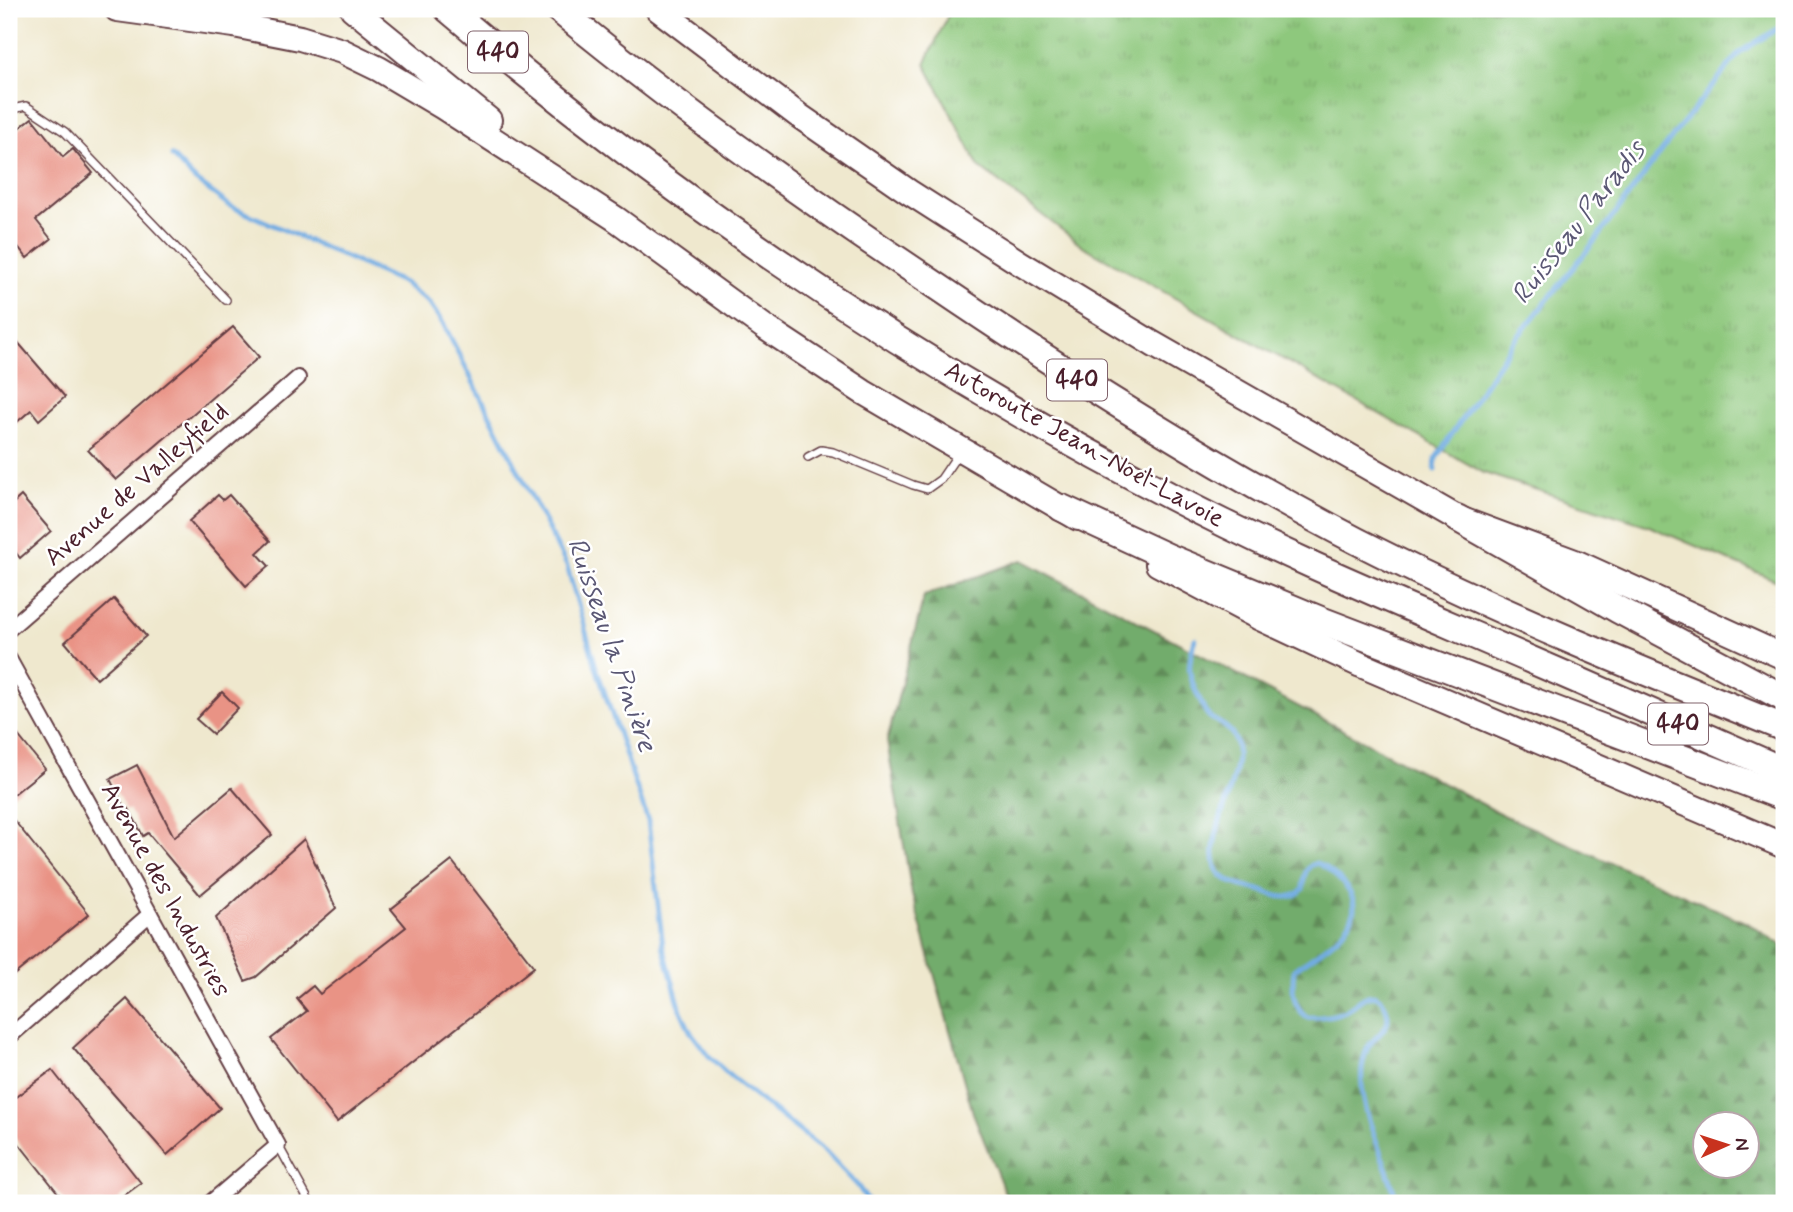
<svg xmlns="http://www.w3.org/2000/svg" width="1793" height="1212" font-family="Mynerve,sans-serif">
  <defs>
    <pattern id="grass-tufts" width="24" height="20" patternUnits="userSpaceOnUse" patternTransform="scale(1.75)"><rect width="24" height="20" fill="#8ec87d"/><path d="M3 7l-1-3M5 7V3M7 7l1-3M15 17l-1-3M17 17v-4M19 17l1-3" fill="none" stroke="#7cab6c"/></pattern>
    <pattern id="forest-firs" width="22" height="20" patternUnits="userSpaceOnUse" patternTransform="scale(1.75)"><rect width="22" height="20" fill="#72ac6c"/><path d="M5 1l3.5 6h-7zM16 11l3.5 6h-7z" fill="#608b59"/></pattern>
  </defs>
  <rect width="100%" height="100%" fill="#fff"/>
  <filter id="ink" filterUnits="userSpaceOnUse"><feTurbulence type="fractalNoise" baseFrequency=".0143" numOctaves="2"/><feDisplacementMap in="SourceGraphic" scale="14" xChannelSelector="R" yChannelSelector="G"/><feConvolveMatrix kernelMatrix="1 2 1 2 8 2 1 2 1" color-interpolation-filters="sRGB"/></filter>
  <filter id="wash" filterUnits="userSpaceOnUse"><feTurbulence type="fractalNoise" baseFrequency=".00686" numOctaves="4" result="noise"/><feDisplacementMap in="SourceGraphic" scale="28" xChannelSelector="R" yChannelSelector="G"/><feGaussianBlur stdDeviation="1.57" result="paint"/><feColorMatrix in="noise" values="0 0 0 0 0 0 0 0 0 0 0 0 0 0 0 0 0 1.4 0 .05"/><feComposite in="paint" operator="in"/></filter>
  <g filter="url(#wash)">
    <rect width="100%" height="100%" fill="#efe8ce"/>
    <!-- grass -->
    <path fill="url(#grass-tufts)" stroke="#6c7454" stroke-width="2" d="M951,9H1784V584L1649,526L1484,473L1083,246L979,167L925,64Z"/>
    <!-- forest -->
    <path fill="url(#forest-firs)" stroke="#5e664c" stroke-width="2" fill-rule="evenodd" d="M1022,560L1501,814L1749,924L1784,947V1203H1009L973,1113L912,895L887,741L924,596ZM1706,1124H1748V1166H1706Z"/>
    <g fill="none" stroke-linecap="round" stroke-linejoin="round">
      <!-- stream -->
      <g stroke="#71ace2" stroke-width="5">
        <path d="M172,156L194,179L230,206L404,283L429,303L444,325L567,566L595,664L648,821L663,946L681,1011L690,1031L709,1056L731,1077L825,1151L858,1186L869,1203"/>
        <path d="M1435,470L1436,458L1512,344L1594,242L1682,124L1740,52L1784,25"/>
        <path d="M1195,639C1187,666 1187,674 1200,700C1203,706 1205,714 1211,718C1222,725 1232,728 1236,743C1246,777 1193,853 1223,877C1235,887 1254,887 1269,893C1281,898 1293,900 1303,889C1304,878 1304,867 1316,863C1327,867 1339,878 1346,887C1375,923 1318,951 1294,970C1292,988 1291,1005 1307,1017C1317,1018 1333,1016 1343,1012C1354,1008 1364,992 1376,996C1381,998 1384,1003 1386,1008C1393,1026 1380,1032 1370,1044C1365,1051 1363,1061 1362,1069C1358,1113 1388,1161 1397,1203"/>
      </g>
    </g>
    <g id="blocks">
      <!-- building -->
      <g fill="#e99385">
        <path d="M32,118L63,157L73,149L93,173L36,220L51,239L27,258L9,235V136Z"/>
        <path d="M233,327L259,357L116,480L88,450Z"/>
        <path d="M9,332L65,397L39,420L31,410L9,429Z"/>
        <path d="M218,495L223,500L229,495L270,541L257,553L269,566L246,586L189,521Z"/>
        <path d="M21,496L51,531L20,558L9,544V507Z"/>
        <path d="M114,599L146,636L97,679L65,642Z"/>
        <path d="M222,692L238,708L213,734L196,719Z"/>
        <path d="M9,724L45,769L9,798Z"/>
        <path d="M137,765L174,837L232,788L272,835L200,895L148,833L143,836L129,809L126,811L110,779Z"/>
        <path d="M9,814L89,914L9,979Z"/>
        <path d="M304,839L336,908L256,977L245,981L216,918Z"/>
        <path d="M452,861L534,967L337,1122L271,1039L307,1011L297,999L313,986L320,994L406,927L391,909Z"/>
        <path d="M127,999L220,1108L167,1155L73,1048Z"/>
        <path d="M52,1070L141,1183L114,1203H66L9,1131V1102Z"/>
      </g>
    </g>
  </g>
  <g filter="url(#ink)">
    <use href="#blocks" fill-opacity="0" stroke="#633d43" stroke-width="2"/>
    <g fill="none" stroke-linecap="round" stroke-linejoin="round">
      <!-- service casing -->
      <g stroke="#633d43" stroke-width="10">
        <g id="service">
          <path d="M9,116L17,108L26,106L65,132L226,300"/>
          <path d="M808,457L821,450L833,452L913,485L927,489L941,479L958,454"/>
          <path d="M278,1145L310,1203"/>
        </g>
      </g>
      <!-- minor casing -->
      <g stroke="#633d43" stroke-width="18">
        <g id="minor">
          <path d="M9,629L298,378"/>
          <path d="M9,659L278,1145L210,1203"/>
          <path d="M9,1037L150,914"/>
        </g>
      </g>
      <!-- trunk casing -->
      <g stroke="#633d43" stroke-width="28">
        <g id="trunk">
          <path d="M117,9L234,25L300,38L342,51L379,69L443,107L616,219L763,326L863,392L1078,518"/>
          <path d="M353,9L489,120"/>
          <path d="M658,9L798,115L909,192L1020,263L1153,344L1457,518L1575,562L1784,657"/>
          <path d="M1158,564L1258,617L1361,665L1784,846"/>
        </g>
      </g>
      <!-- motorway casing -->
      <g stroke="#633d43" stroke-width="30">
        <g id="motorway">
          <path d="M448,9C670,198 915,364 1174,498C1275,551 1380,595 1485,640C1585,683 1685,727 1784,771"/>
          <path d="M558,9C678,108 805,198 934,284C1071,377 1210,465 1357,541C1496,612 1640,670 1784,728"/>
          <path d="M1062,508L1168,557L1323,621L1784,797"/>
          <path d="M1457,518L1617,609L1784,698"/>
        </g>
      </g>
      <!-- service -->
      <use href="#service" stroke="#fff" stroke-width="7"/>
      <!-- minor -->
      <use href="#minor" stroke="#fff" stroke-width="14"/>
      <!-- trunk -->
      <use href="#trunk" stroke="#fff" stroke-width="24"/>
      <!-- motorway -->
      <use href="#motorway" stroke="#fff" stroke-width="26"/>
    </g>
  </g>
  <g text-anchor="middle" dominant-baseline="central" stroke-width="5" stroke-linejoin="round" paint-order="stroke">
    <!-- shield labels -->
    <g fill="#fff" stroke="#80626b" stroke-width="2">
      <rect x="468" y="31.5" width="60" height="41" rx="5"/>
      <rect x="1047" y="359.5" width="60" height="41" rx="5"/>
      <rect x="1648" y="703.5" width="60" height="41" rx="5"/>
    </g>
    <g font-size="24" font-weight="bold" fill="#4a1f2b">
      <text x="498" y="52">440</text>
      <text x="1077" y="380">440</text>
      <text x="1678" y="724">440</text>
    </g>
    <!-- street labels -->
    <g font-size="26" fill="#4a1f2b" stroke="#fff">
      <text transform="translate(1084 445) rotate(29)">Autoroute Jean-Noël-Lavoie</text>
      <text transform="translate(137 485) rotate(-41)">Avenue de Valleyfield</text>
      <text transform="translate(165 890) rotate(61)">Avenue des Industries</text>
    </g>
    <!-- water labels -->
    <g font-size="28" font-style="italic" fill="#5a5774" stroke="#fff">
      <text transform="translate(1579 223) rotate(-52)">Ruisseau Paradis</text>
      <text transform="translate(611 645) rotate(71)">Ruisseau la Pinière</text>
    </g>
  </g>
  <!-- margin -->
  <rect width="1793" height="1212" fill="none" stroke="#fff" stroke-width="35"/>
  <!-- north arrow -->
  <g transform="translate(1726 1145) rotate(87)"><circle r="33" fill="#ffffff" stroke="#b7a5aa" stroke-width="2"/>
  <path d="M0-5L12 26L0 18L-12 26Z" fill="#c8321e"/>
  <text y="-10" font-size="19" font-weight="bold" text-anchor="middle" fill="#4a1f2b">N</text>
  </g>
</svg>
